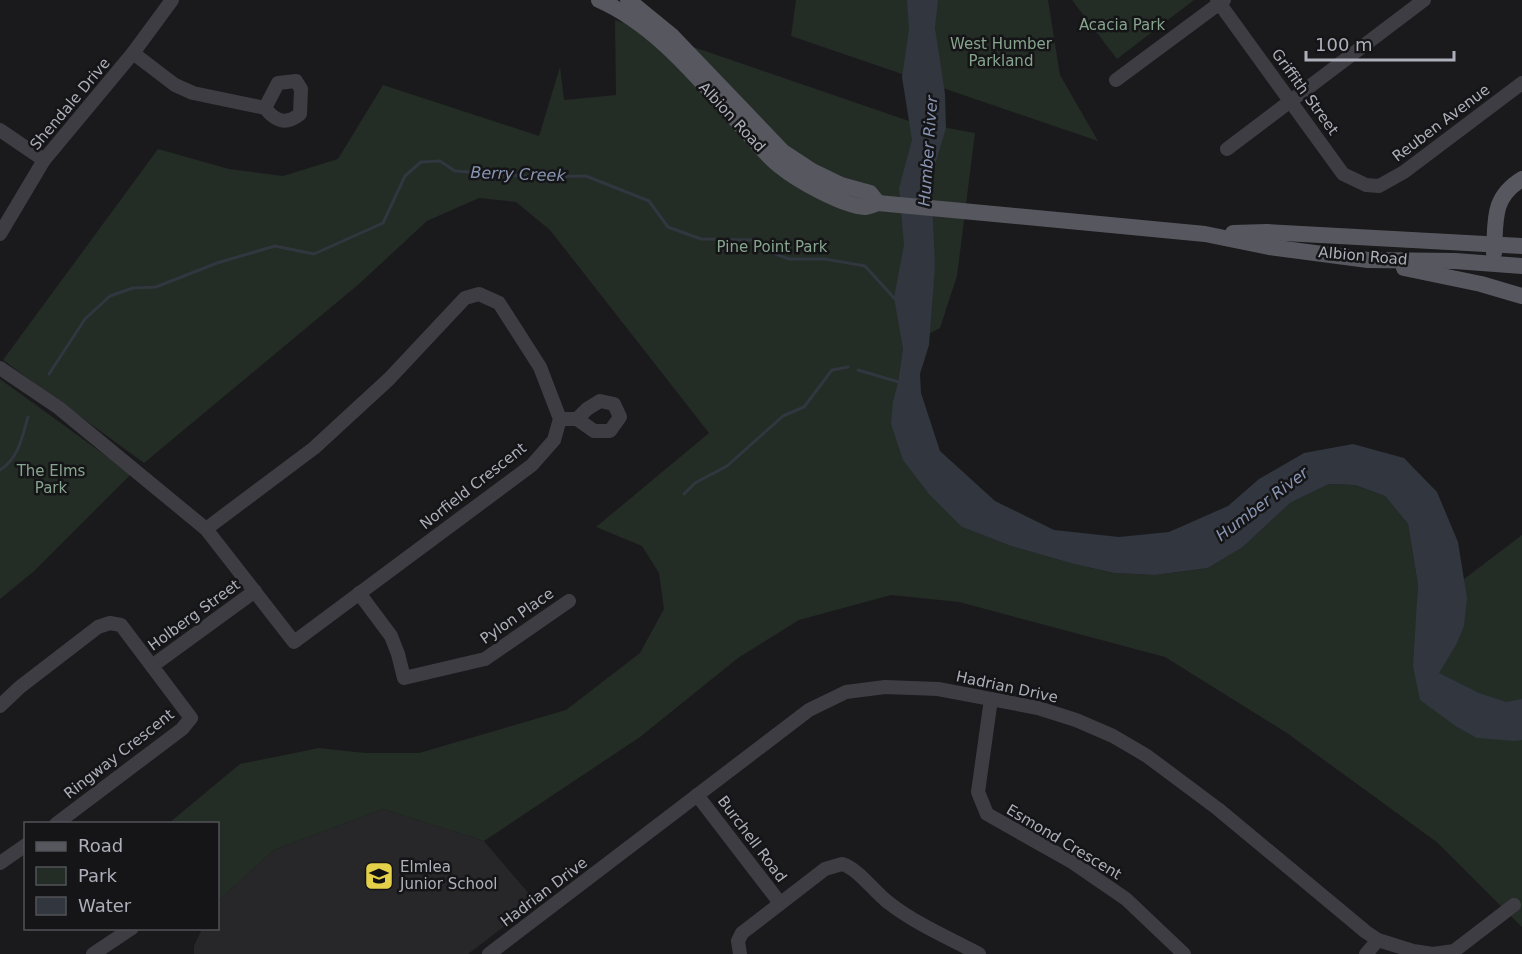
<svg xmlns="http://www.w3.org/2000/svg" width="1522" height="954" font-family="'DejaVu Sans',sans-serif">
  <rect width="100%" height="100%" fill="#1a1a1c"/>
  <!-- built -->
  <path fill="#272629" d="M383,809L484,841L536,902L468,954H194V946L202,929L218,928V901L274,850Z"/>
  <!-- green -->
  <g fill="#242c26">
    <path d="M796,0H1048L1060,75L1098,141L791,36Z"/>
    <path d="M1072,0H1194L1117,59Z"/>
    <path d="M615,20L909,121L975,133L957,276L940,328L903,348L898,382L893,401L962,527L1011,546L1074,564L1114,573L1155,575L1208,568L1243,547L1290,503L1329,484L1355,485L1385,496L1408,524L1418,585L1417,610L1464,579L1522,535V927L1438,843L1287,733L1165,657L959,602L891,595L799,620L738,658L640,737L484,841L383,809L274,850L218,901V824L169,823L240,764L319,748L365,753H419L566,710L640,653L664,609L659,573L642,546L596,527L709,433L550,230L516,202L479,198L427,221L359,284L144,463L3,360L158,149L229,169L283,176L338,159L383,85L539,136L560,67L564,100L616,95Z"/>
    <path d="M0,379L131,474L33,572L0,599Z"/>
  </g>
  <!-- water -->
  <path fill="#31363f" d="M907,0H938L935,28L945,94L946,128L931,178L935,266L929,345L920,374L921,393L940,451L995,501L1054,530L1119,537L1169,532L1228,506L1259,479L1304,453L1353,444L1404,458L1437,492L1458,542L1467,598L1464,626L1456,645L1439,673L1479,693L1506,702L1522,699V740L1515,741L1477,738L1457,727L1420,700L1413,666L1418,585L1408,524L1385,496L1355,485L1329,484L1290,503L1243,547L1208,568L1155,575L1114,573L1074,564L1011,546L962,527L929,494L903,460L891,424L893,401L898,382L903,348L894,298L904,245L899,188L912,140L902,77L909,30Z"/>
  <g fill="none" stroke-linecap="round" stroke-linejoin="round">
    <!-- stream -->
    <g stroke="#31363f" stroke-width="3">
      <path d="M858,370L902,383"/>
      <path d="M49,374L85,319L110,296L133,288L156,287L217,263L275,246L314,254L383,223L405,176L421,162L440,161L455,171L537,177L586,176L649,201L668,227L701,239L755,240L765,250L789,259H825L865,266L895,299"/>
      <path d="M0,470C19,458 22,437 28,417"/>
      <path d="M684,494L695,483L727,466L783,416L804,407L832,370L848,367"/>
    </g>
    <!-- minor -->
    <g stroke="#3d3d43" stroke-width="14">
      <path d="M1217,0L1343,174L1366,185L1379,186L1404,172L1522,83"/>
      <path d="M133,53L175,85L193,93L265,108C276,122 286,125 300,114L301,89L296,81L278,83L265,108"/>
      <path d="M1116,80L1224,0"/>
      <path d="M0,130L44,160"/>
      <path d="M1227,149L1424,0"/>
      <path d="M0,234L44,160L133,53L172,0"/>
      <path d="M0,368L59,408L206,529L294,642L532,465L554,440L560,419L540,367L499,303L479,294L465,298L389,379L314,448L206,529"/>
      <path d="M560,419H577L594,431H610L620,417L614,404L600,401L587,409L577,419"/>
      <path d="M359,593L391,636L398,654L404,678L485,659L569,601"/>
      <path d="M152,666L255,591"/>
      <path d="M991,699L978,792L987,814L1072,862L1126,899L1184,954"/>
      <path d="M0,706L20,687L98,627L110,623L121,625L191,718L182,729L56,824"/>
      <path d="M697,795L780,903"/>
      <path d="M0,863L26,845"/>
      <path d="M93,954L132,928"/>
      <path d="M489,954L809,710L846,692L885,687L938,689L1038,708L1076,720L1113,736L1147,756L1218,809L1366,932L1378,940L1413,951L1433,954L1454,951L1514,905"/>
      <path d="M740,954L738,941L742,933L825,869L842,864C859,869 874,892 889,903C916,924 949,938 979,954"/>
      <path d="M1366,954L1378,940"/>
    </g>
    <!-- major -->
    <g stroke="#57575f" stroke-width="16">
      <path d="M599,0C660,27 704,86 748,133C758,144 768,157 780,166C797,180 843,206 865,207C869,207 875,204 878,203L1205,234L1269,247L1368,260L1455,261L1522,266"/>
      <path d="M628,0L672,36L783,152L812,171L841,185L870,193L878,203"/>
      <path d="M1233,233L1267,232L1522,246"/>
      <path d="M1494,253C1496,221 1491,198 1522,179"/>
      <path d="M1404,268L1481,284L1522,296"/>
    </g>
  </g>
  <!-- icons -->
  <defs>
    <g id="school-square" transform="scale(1.5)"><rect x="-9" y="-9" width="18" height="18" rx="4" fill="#e5d149" stroke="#151517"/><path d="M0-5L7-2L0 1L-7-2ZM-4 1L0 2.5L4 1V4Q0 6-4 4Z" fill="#111"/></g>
  </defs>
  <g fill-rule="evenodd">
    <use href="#school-square" x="379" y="876"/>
  </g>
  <g text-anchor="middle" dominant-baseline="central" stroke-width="5" stroke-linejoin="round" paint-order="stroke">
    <!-- park labels -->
    <g font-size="15" fill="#86a48e" stroke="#151517">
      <text x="1122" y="25">Acacia Park</text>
      <text x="1001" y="44">West Humber<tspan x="1001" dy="17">Parkland</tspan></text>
      <text x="772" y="247">Pine Point Park</text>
      <text x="51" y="471">The Elms<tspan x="51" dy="17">Park</tspan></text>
    </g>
    <!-- street labels -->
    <g font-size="15" fill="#adafba" stroke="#151517">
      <text transform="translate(1305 92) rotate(54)">Griffith Street</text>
      <text transform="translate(70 104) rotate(-50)">Shendale Drive</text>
      <text transform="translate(732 117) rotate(47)">Albion Road</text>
      <text transform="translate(1441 123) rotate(-37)">Reuben Avenue</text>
      <text transform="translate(1363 256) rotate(5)">Albion Road</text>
      <text transform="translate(473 486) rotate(-38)">Norfield Crescent</text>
      <text transform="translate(194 615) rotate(-36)">Holberg Street</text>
      <text transform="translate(517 616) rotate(-35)">Pylon Place</text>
      <text transform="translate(1007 687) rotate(12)">Hadrian Drive</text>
      <text transform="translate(119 754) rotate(-38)">Ringway Crescent</text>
      <text transform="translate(752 839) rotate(53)">Burchell Road</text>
      <text transform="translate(1064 842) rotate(31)">Esmond Crescent</text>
      <text transform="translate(544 892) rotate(-37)">Hadrian Drive</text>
    </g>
    <!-- poi labels -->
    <g font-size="15" fill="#adafba" stroke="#151517" text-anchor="start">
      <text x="400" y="867">Elmlea<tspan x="400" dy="17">Junior School</tspan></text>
    </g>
    <!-- water labels -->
    <g font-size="16" font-style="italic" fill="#8895b2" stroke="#151517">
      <text transform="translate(928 151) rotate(-86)">Humber River</text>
      <text transform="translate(518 174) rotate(2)">Berry Creek</text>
      <text transform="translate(1262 504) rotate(-37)">Humber River</text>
    </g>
  </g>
  <!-- legend -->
  <rect x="24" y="822" width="195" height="108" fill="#151517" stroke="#525358" stroke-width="1.5"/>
  <rect x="36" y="842" width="30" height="9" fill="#57575f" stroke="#525358" stroke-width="1.5"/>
  <text x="78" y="852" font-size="18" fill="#adafba">Road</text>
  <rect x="36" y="867" width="30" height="18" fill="#242c26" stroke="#525358" stroke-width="1.5"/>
  <text x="78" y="882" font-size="18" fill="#adafba">Park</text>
  <rect x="36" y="897" width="30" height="18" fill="#31363f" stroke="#525358" stroke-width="1.5"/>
  <text x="78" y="912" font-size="18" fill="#adafba">Water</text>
  <!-- scale -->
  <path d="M1306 51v9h148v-9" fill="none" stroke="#adafba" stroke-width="3"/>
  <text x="1315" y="51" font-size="18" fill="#adafba" stroke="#151517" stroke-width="4.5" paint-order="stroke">100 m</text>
</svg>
